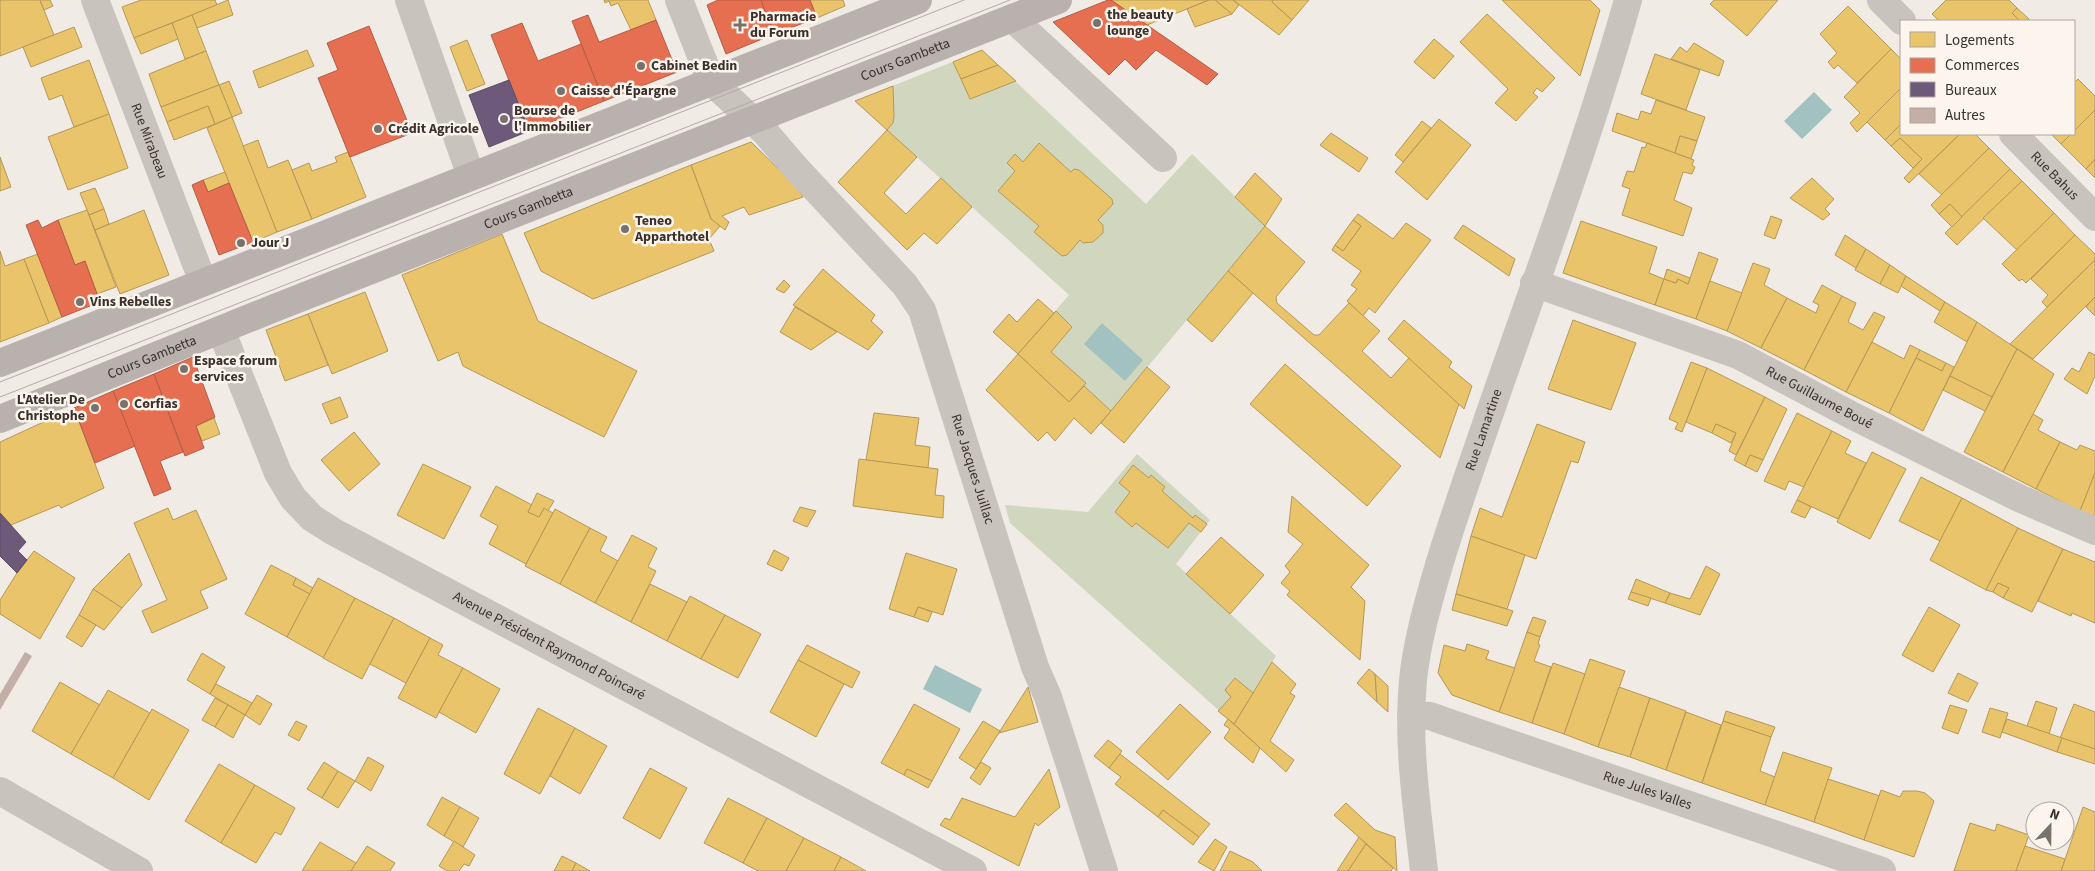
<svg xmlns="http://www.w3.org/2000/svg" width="2095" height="871" font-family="'Source Sans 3',sans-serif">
  <rect width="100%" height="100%" fill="#f0ebe5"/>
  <!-- green -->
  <g fill="#d1d6bf">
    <path d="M982,50L1146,204L1192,154L1265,226L1111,411L1084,386L1069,402L1018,354L1069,295L855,101Z"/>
    <path d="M1137,454L1210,520L1176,564L1276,656L1234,724L1010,523L1005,505L1088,512Z"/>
  </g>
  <!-- water -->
  <g fill="#a1c2c1">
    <path d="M1814,92L1832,110L1802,139L1784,121Z"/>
    <path d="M1102,323L1143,360L1125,381L1084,344Z"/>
    <path d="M935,665L982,689L970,713L923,689Z"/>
  </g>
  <!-- homes -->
  <g fill="#e9c46a" stroke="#b59857">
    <path d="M0,0H40L54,35L0,56Z"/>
    <path d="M40,0H50L53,6L44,10Z"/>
    <path d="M141,0H215L217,5L134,38L122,7Z"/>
    <path d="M228,0L233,15L197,28L192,15Z"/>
    <path d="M604,0H648L656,20L631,30L618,3L611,6L609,1L605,3Z"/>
    <path d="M810,0H843L845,6L817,18Z"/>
    <path d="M1111,0H1209L1147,25Z"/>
    <path d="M1209,0H1215L1232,14L1195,27L1187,9Z"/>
    <path d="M1215,0H1233L1239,5L1232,14Z"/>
    <path d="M1233,0H1273L1272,2L1292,20L1279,35Z"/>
    <path d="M1273,0H1309L1292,20L1272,2Z"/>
    <path d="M1502,0H1590L1600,10L1580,76Z"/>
    <path d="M1714,0H1778L1747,36L1710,4Z"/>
    <path d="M1946,0H2009L2017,8L2012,13L2020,21H1939L1932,14Z"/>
    <path d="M1848,6L1891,49L1857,83L1838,65L1834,69L1828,62L1837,53L1820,34Z"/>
    <path d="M2017,8L2029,19L2027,21H2020L2012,13Z"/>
    <path d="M1487,14L1555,78L1542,92L1537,88L1533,93L1538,97L1516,121L1495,103L1508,89L1460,42Z"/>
    <path d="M192,15L206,51L185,59L172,23Z"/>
    <path d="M172,23L178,39L141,54L134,38Z"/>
    <path d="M74,27L82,47L31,67L23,47Z"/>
    <path d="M1434,39L1454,56L1434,79L1414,62Z"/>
    <path d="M467,40L485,84L467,91L450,47Z"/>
    <path d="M1694,43L1724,61L1719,76L1671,59L1680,47L1687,52Z"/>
    <path d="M1891,49L1901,59V88L1857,132L1850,123L1860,113L1844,97Z"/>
    <path d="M307,50L314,66L259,88L253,71Z"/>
    <path d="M982,50L998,65L961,79L953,62Z"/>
    <path d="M206,51L219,85L161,107L149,74Z"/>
    <path d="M1655,54L1700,70L1686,110L1641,94Z"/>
    <path d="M89,60L109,114L74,127L62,95L49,100L41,78Z"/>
    <path d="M998,65L1016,81L970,99L961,79Z"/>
    <path d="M2078,79L2095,96V110L2074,131V83Z"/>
    <path d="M229,81L242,113L232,117L219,85Z"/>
    <path d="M219,85L232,117L215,124L208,106L167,122L161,107Z"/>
    <path d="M893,86L894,116L893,123L887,130L855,101Z"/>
    <path d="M1901,88V124L1885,140L1867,122Z"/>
    <path d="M1656,100L1705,117L1697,141L1680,136L1675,153L1612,131L1617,113L1638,120L1641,111L1651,114Z"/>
    <path d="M208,106L215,124L174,140L167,122Z"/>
    <path d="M2095,110V159L2086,169L2061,144L2071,134H2074V131Z"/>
    <path d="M109,114L128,168L68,190L48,137Z"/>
    <path d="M232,117L277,232L253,242L207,128Z"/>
    <path d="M1439,119L1471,145L1427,200L1395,172Z"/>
    <path d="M1422,121L1431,128L1403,162L1395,155Z"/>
    <path d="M1901,124V134H1960L1909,183L1904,178L1922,159L1900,138L1891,146L1885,140Z"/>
    <path d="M887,130L917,157L884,193L906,214L941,178L972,207L937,244L924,233L907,250L838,182Z"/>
    <path d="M1331,133L1368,158L1359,172L1320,145Z"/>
    <path d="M1960,134H1975L1989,148L1942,195L1919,174Z"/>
    <path d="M2051,134H2071L2061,144Z"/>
    <path d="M1680,136L1697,141L1691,159L1675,153Z"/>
    <path d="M1900,138L1922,159L1913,168L1891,146Z"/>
    <path d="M258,140L268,168L288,160L312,219L277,232L243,146Z"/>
    <path d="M751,142L797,187L803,197L749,215L744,207L722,216L729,222L725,230L711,219L691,165Z"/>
    <path d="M1039,143L1071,172L1074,169L1079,170L1112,199L1113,204L1098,220L1103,225V233L1093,242L1083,243L1080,240L1067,255L1062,256L1034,232L1039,226L998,191L1015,171L1007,163L1015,154L1023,162Z"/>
    <path d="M1647,143L1694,160L1692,165L1695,167L1692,174L1683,172L1674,200L1692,208L1683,236L1622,215L1630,189L1622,186L1627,171L1634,172L1642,147L1645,148Z"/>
    <path d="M1989,148L2010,169L1962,217L1950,204L1939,214L1931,205Z"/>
    <path d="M348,152L366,197L312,219L292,170L309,163L312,171L337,162L335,157Z"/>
    <path d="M0,157L11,187L0,191Z"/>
    <path d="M2095,159V178L2086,169Z"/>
    <path d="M691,165L711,219L720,226L709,239L714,251L593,299L541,271L524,233Z"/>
    <path d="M2010,169L2022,181L1957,245L1945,233Z"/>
    <path d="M225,172L229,183L208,192L203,180Z"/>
    <path d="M1255,173L1282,199L1265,226L1235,197Z"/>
    <path d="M1812,178L1834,199L1825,209L1830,214L1823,220L1790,198Z"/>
    <path d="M2022,181L2054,213L2017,250L1983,218Z"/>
    <path d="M95,188L104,209L89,215L80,193Z"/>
    <path d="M1950,204L1962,217L1952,227L1939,214Z"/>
    <path d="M104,209L109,224L95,230L89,215Z"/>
    <path d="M87,210L116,287L97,294L85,261L75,265L58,220Z"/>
    <path d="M144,210L169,275L120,294L95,230Z"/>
    <path d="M2054,213L2075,235L2026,283L2022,279L2019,281L2002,264Z"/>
    <path d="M1358,214L1393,239L1406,223L1431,240L1375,313L1369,308L1363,316L1347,301L1357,289L1351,285L1361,271L1332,250L1335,245L1343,251L1361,226L1353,220Z"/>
    <path d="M1771,216L1782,220L1775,239L1764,235Z"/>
    <path d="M1353,220L1361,226L1343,251L1335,245Z"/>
    <path d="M1581,221L1657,247L1649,273L1664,279L1655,305L1563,273Z"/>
    <path d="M1463,225L1515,259L1509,276L1454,238Z"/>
    <path d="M1265,226L1305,262L1276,297L1277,303L1314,335H1319L1349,303L1380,331L1362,351L1391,378L1409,358L1459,404L1440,458L1228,271Z"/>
    <path d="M502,234L538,321L637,371L604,437L463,366L458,352L438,361L402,275Z"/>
    <path d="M1845,235L1866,249L1856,268L1835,255Z"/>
    <path d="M2075,235L2095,254V260L2047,307L2042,302L2048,295L2031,279Z"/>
    <path d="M1866,249L1890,265L1880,284L1855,270Z"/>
    <path d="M0,251L5,266L24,259L49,323L0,342Z"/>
    <path d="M1699,252L1718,259L1696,319L1655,305L1664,279L1676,283L1678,279L1688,284Z"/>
    <path d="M38,254L62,317L49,323L24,259Z"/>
    <path d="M2095,260V297L2033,359L2010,344Z"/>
    <path d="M1753,263L1770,269L1764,285L1787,298L1761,348L1727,331Z"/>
    <path d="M1890,265L1906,276L1898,293L1880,284Z"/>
    <path d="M823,269L875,315L871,321L883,332L868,350L793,305Z"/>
    <path d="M1667,269L1690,278L1688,284L1678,279L1676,283L1664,279Z"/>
    <path d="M1228,271L1253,293L1212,342L1187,320Z"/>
    <path d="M1906,276L1945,302L1940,311L1901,286Z"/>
    <path d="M784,280L790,286L784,293L776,289Z"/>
    <path d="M1710,281L1742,293L1727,331L1696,319Z"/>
    <path d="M1822,285L1842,296L1804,370L1761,348L1787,298L1816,313L1819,305L1813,302Z"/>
    <path d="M365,292L388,351L332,374L308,314Z"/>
    <path d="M1842,296L1856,303L1848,322L1863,330L1874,312L1885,317L1846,392L1804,370Z"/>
    <path d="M2095,297V316L2086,307Z"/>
    <path d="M1038,299L1054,313L1018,354L993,332L1009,314L1017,322Z"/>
    <path d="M1945,302L1977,322L1967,342L1934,322Z"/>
    <path d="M795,307L837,332L811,350L780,332Z"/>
    <path d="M1056,311L1072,327L1051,352L1086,383L1069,402L1018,354Z"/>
    <path d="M308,314L328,365L285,381L266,330Z"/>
    <path d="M1404,320L1452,362L1449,367L1472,386L1464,409L1388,339Z"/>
    <path d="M1573,320L1636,343L1611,410L1548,389Z"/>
    <path d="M1977,322L2017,349L1992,397L1950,376Z"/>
    <path d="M1872,342L1904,359L1910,345L1920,350L1889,413L1846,392Z"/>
    <path d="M2017,349L2054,374L2003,472L1964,452Z"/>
    <path d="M1920,350L1946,363L1942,371L1916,358Z"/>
    <path d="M2089,352L2095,355V376L2087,394L2064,379L2072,368L2079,372Z"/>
    <path d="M1018,354L1069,402L1084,386L1111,411L1091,434L1074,418L1055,441L1047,432L1038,441L986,390Z"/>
    <path d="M1916,358L1942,371L1946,363L1954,367L1923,431L1889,413Z"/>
    <path d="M1691,362L1707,368L1682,432L1675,429L1678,423L1669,419Z"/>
    <path d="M1285,364L1401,466L1367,506L1250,404Z"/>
    <path d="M1147,367L1170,387L1124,443L1101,423Z"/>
    <path d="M1707,368L1765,397L1736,455L1729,451L1736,433L1716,424L1712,433L1686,422Z"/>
    <path d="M1950,376L1992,397L1985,411L1943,390Z"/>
    <path d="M340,397L348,417L331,424L322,404Z"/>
    <path d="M1765,397L1787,409L1763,460L1750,455L1745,466L1734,460Z"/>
    <path d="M74,408L104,488L61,508L59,505L11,525L0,513V442Z"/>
    <path d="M874,413L919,418L915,445L930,447L928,468L866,460Z"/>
    <path d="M1797,413L1832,431L1804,487L1789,481L1785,490L1764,481Z"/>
    <path d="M2033,414L2043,420L2038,430L2060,442L2036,489L2003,472Z"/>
    <path d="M214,418L220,434L202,441L196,426Z"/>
    <path d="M1537,424L1585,442L1578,463L1571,461L1536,559L1471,536L1480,508L1502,517Z"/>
    <path d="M1716,424L1736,433L1731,443L1712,433Z"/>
    <path d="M1832,431L1851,441L1845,453L1866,463L1838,519L1797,500Z"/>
    <path d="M354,432L380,464L349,491L321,460Z"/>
    <path d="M2060,442L2077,450L2080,445L2095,451V473L2080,511L2036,489Z"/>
    <path d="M1872,452L1906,469L1870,539L1837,522Z"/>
    <path d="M1750,455L1763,460L1757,472L1745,466Z"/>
    <path d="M859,459L938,469L935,495L944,496L943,518L853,506Z"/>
    <path d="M423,464L471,487L444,539L397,515Z"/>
    <path d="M1133,465L1149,478L1151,475L1165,487L1162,491L1193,518L1195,515L1207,524L1201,532L1189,523L1168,548L1136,523L1132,527L1115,512L1130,492L1119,483Z"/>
    <path d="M2095,473V517L2080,511Z"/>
    <path d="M1921,477L1962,498L1940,541L1899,521Z"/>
    <path d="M496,486L532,505L528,512L539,517L544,508L553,513L526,564L489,544L498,526L480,516Z"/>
    <path d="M537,493L554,501L548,511L544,508L539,517L528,512Z"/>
    <path d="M1292,496L1369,565L1351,587L1365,601L1360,660L1287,595L1290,591L1281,583L1290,572L1285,566L1303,544L1288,532Z"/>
    <path d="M1962,498L2018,528L1986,590L1930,560Z"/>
    <path d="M1797,500L1811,507L1805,518L1791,512Z"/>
    <path d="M800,507L816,511L807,527L793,521Z"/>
    <path d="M168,508L173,520L196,510L227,579L200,591L208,608L152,633L142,611L167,600L134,523Z"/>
    <path d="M555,509L590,528L560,584L525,566Z"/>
    <path d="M590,528L607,537L600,551L618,561L595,603L560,584Z"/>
    <path d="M2018,528L2063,549L2032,612L2003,598L2009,588L1998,583L1993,592L1986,590Z"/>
    <path d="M632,535L657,548L648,567L656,571L631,622L595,603Z"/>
    <path d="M1471,536L1525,555L1507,609L1456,594Z"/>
    <path d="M1221,537L1264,575L1230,614L1186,574Z"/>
    <path d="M2063,549L2095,562V623L2072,613L2071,616L2038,601Z"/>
    <path d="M774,550L789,558L782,571L767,564Z"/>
    <path d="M34,551L75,578L40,639L0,614V600L17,573Z"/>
    <path d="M129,553L142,585L122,608L93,589Z"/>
    <path d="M906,553L957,569L943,615L918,607L914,617L889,609Z"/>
    <path d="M271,565L296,578L293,585L310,594L287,637L245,614Z"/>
    <path d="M1706,566L1720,574L1700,615L1665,603L1670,593L1690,599Z"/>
    <path d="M296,578L313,588L310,594L293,585Z"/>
    <path d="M318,578L355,598L324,658L287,637Z"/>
    <path d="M1636,579L1670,593L1665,603L1631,592Z"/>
    <path d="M1998,583L2009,588L2003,598L1993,592Z"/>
    <path d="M650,584L687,602L667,641L631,622Z"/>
    <path d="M93,589L122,608L104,630L79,615Z"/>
    <path d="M1631,592L1651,598L1648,606L1628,599Z"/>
    <path d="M1456,594L1513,611L1507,626L1452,610Z"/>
    <path d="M690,596L725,615L701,659L667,641Z"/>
    <path d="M355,598L394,618L362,679L323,658Z"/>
    <path d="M918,607L932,612L928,622L914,617Z"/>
    <path d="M1929,607L1960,625L1933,672L1902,655Z"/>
    <path d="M79,615L96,625L82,647L66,637Z"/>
    <path d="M725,615L761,634L738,678L701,659Z"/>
    <path d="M1533,617L1546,621L1540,637L1527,632Z"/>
    <path d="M394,618L430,638L406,683L370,664Z"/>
    <path d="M1527,632L1540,637L1538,644L1540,645L1534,661L1551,667L1532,723L1499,712Z"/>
    <path d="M430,638L443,645L438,655L463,668L436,718L398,698Z"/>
    <path d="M1467,644L1489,651L1486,659L1515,668L1499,712L1452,695L1438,673L1444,645L1465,651Z"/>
    <path d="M807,645L860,672L852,688L798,660Z"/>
    <path d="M202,653L225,667L210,694L187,680Z"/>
    <path d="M1590,659L1625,671L1598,747L1564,734Z"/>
    <path d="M798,660L844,684L816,737L770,712Z"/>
    <path d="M1272,662L1296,684L1290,693L1295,696L1270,741L1294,760L1286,772L1234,724Z"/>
    <path d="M1553,663L1585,674L1564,734L1532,723Z"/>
    <path d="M463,668L500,689L476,733L439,712Z"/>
    <path d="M1369,669L1375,674L1377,702L1357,683Z"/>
    <path d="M1958,673L1978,683L1968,702L1948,693Z"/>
    <path d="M1375,674L1388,686V712L1377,702Z"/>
    <path d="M1235,678L1253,693L1234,724L1218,711L1231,697L1225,690Z"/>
    <path d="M60,682L100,705L71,754L32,731Z"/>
    <path d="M216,684L252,703L245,715L210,694Z"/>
    <path d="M1028,687L1038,722L999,733L1000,731Z"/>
    <path d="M1619,687L1650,698L1630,757L1598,747Z"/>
    <path d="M108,690L150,713L113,778L71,754Z"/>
    <path d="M257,695L272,704L260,725L245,715Z"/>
    <path d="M215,698L228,705L215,727L202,720Z"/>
    <path d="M1650,698L1686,711L1666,770L1630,757Z"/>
    <path d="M2036,701L2057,708L2049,734L2027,726Z"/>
    <path d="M914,704L960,729L932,781L907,769L904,775L881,763Z"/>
    <path d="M1180,704L1211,732L1168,780L1136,752Z"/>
    <path d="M2074,704L2095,712V749L2060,738Z"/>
    <path d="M228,705L245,715L233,738L215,727Z"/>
    <path d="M1950,705L1967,710L1958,734L1942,728Z"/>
    <path d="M538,708L575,728L540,794L504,774Z"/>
    <path d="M1990,708L2008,713L2000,738L1982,732Z"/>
    <path d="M152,709L189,730L149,800L113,778Z"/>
    <path d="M1726,711L1775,727L1771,737L1723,721Z"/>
    <path d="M1686,712L1721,725L1702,783L1666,770Z"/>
    <path d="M1228,719L1260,748L1253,763L1224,738L1230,729L1224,725Z"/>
    <path d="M2007,719L2062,738L2057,752L2002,732Z"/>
    <path d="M296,721L307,726L299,741L288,735Z"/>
    <path d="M983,721L1000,731L976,769L959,758Z"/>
    <path d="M1723,721L1771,737L1760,771L1775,777L1765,805L1702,783Z"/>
    <path d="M575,728L607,746L580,794L550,776Z"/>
    <path d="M2062,738L2095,749V764L2057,752Z"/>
    <path d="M1108,740L1122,751L1109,768L1094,756Z"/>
    <path d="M1783,752L1832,768L1814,822L1765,805Z"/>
    <path d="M1120,754L1210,824L1199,837L1163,810L1158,817L1115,784L1121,777L1109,768Z"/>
    <path d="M368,757L384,766L371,791L355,781Z"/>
    <path d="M324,762L338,771L322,798L307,789Z"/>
    <path d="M981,762L991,768L980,785L970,778Z"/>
    <path d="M219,764L255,785L221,843L185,821Z"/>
    <path d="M650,768L687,788L660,839L623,818Z"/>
    <path d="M907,769L932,781L928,788L904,775Z"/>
    <path d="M1049,769L1060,807L1038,826L1035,823L1019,866L940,825L945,818L950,820L962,798L1015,817Z"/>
    <path d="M338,771L355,781L338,808L322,798Z"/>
    <path d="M1828,779L1880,796L1864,840L1814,822Z"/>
    <path d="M255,785L295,808L281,835L275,832L256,863L221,843Z"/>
    <path d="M1881,790L1900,797L1903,791H1917L1925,793L1934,801L1914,857L1864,840Z"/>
    <path d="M442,797L460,807L444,836L427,825Z"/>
    <path d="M728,798L767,818L743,863L704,843Z"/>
    <path d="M1346,803L1375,830L1395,837L1397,871L1334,815Z"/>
    <path d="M460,807L479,818L463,847L444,836Z"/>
    <path d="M2083,807L2095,812V871H2061Z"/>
    <path d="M1163,810L1199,837L1193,845L1158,817Z"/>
    <path d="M767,818L804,838L786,871H758L743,863Z"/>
    <path d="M1970,823L1995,831L1997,824L2029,835L2016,871H1954Z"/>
    <path d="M1359,837L1366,844L1348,871H1337Z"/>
    <path d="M804,838L841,857L834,871H786Z"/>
    <path d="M1215,839L1227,847L1214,871L1198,862Z"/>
    <path d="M454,841L475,855L469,866L464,864L459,871H447L439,866Z"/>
    <path d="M320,842L356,863L351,871H302Z"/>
    <path d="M1366,844L1393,868L1391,871H1348Z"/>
    <path d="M367,846L395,863L390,871H351Z"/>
    <path d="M2025,846L2065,859L2061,871H2016Z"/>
    <path d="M1230,851L1253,862L1262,871H1220Z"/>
    <path d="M562,856L576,863L572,871H554Z"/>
    <path d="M841,857L866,871H834Z"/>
    <path d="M576,863L590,871H572Z"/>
  </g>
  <!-- shops -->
  <g fill="#e76f51" stroke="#b35c46">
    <path d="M718,0H761L774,34L726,54L707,5Z"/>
    <path d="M761,0H810L817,18L774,34Z"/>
    <path d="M1108,0H1111L1218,74L1207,85L1156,50L1136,70L1125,59L1109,75L1053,22Z"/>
    <path d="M588,15L599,42L656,20L677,72L604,101L572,21Z"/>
    <path d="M522,23L538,61L581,44L604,101L529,131L491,35Z"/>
    <path d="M369,26L412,133L350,157L318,78L338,70L327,43Z"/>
    <path d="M203,180L208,192L229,183L253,242L219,255L192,185Z"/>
    <path d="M38,220L42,228L58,220L75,265L85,261L100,302L62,317L26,225Z"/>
    <path d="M193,357L215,417L196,426L204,448L185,456L154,374Z"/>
    <path d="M154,374L183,452L160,461L171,489L154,496L113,391Z"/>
    <path d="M113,391L135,446L95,463L74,408Z"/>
  </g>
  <!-- offices -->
  <g fill="#6d597a" stroke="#5e4d62">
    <path d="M509,80L529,131L489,147L469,95Z"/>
    <path d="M0,513L26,542L18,551L27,560L17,573L0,556Z"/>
  </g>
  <!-- building -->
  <path fill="#c3afa7" d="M25,652L32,656L0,710V694Z"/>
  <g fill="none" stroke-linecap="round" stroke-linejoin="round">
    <!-- minor -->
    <g stroke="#c9c3be" stroke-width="28">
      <path id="s1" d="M95,0L203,282"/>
      <path d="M409,0L471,176"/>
      <path id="s2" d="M679,0L711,81L765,132L794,166L905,285L922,310L1035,667L1048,697L1104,871"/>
      <path d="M1881,0L1902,21"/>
      <path d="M1012,18L1163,158"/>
      <path id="s3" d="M2013,134L2095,217"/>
      <path id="s4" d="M1534,283L1738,355L1853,416L2021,499L2095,531"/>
      <path id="s5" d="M221,330L278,473L293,498L312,518L334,532L973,871"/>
      <path id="s6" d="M1411,715L1430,716L1444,721L1882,871"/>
      <path d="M0,791L139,871"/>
      <path id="s7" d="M1424,871C1417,808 1407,744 1413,680C1417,641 1428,603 1439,565C1453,519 1469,473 1485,427C1534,285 1587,145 1628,0"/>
    </g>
    <!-- major -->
    <g stroke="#b8b1ad" stroke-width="28">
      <path d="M0,363L918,0"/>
      <path id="s8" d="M0,419L272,309L1058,0"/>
    </g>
    <!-- tram -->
    <g stroke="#b1aca8" stroke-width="1">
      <path d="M0,382L964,0"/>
      <path d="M0,397L1010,0"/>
    </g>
  </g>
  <!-- markers -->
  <g fill="#7a716c" stroke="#fbf5ee" stroke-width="2">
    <circle cx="1097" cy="23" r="5"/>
    <path d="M737.5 17.5h5v5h5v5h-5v5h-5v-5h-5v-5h5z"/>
    <circle cx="641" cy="66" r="5"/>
    <circle cx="561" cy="91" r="5"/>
    <circle cx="504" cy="119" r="5"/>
    <circle cx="378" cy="129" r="5"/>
    <circle cx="625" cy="229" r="5"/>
    <circle cx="241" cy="243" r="5"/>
    <circle cx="80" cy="302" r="5"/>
    <circle cx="184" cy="369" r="5"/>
    <circle cx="124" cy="404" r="5"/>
    <circle cx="95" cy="408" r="5"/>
  </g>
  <g text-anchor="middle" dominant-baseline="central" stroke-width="5" stroke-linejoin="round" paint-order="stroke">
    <!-- poi labels -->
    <g font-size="14" font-weight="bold" fill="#3b302b" stroke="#fbf5ee" text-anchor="start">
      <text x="1107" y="15">the beauty<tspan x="1107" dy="16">lounge</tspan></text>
      <text x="750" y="17">Pharmacie<tspan x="750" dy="16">du Forum</tspan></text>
      <text x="651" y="66">Cabinet Bedin</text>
      <text x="571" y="91">Caisse d'Épargne</text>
      <text x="514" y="111">Bourse de<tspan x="514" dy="16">l'Immobilier</tspan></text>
      <text x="388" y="129">Crédit Agricole</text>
      <text x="635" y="221">Teneo<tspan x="635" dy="16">Apparthotel</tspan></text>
      <text x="251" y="243">Jour J</text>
      <text x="90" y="302">Vins Rebelles</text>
      <text x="194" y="361">Espace forum<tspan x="194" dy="16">services</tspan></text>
      <text x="85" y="400" text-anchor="end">L'Atelier De<tspan x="85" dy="16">Christophe</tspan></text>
      <text x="134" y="404">Corfias</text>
    </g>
    <!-- street labels -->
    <g font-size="14" fill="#3b302b" stroke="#fbf5ee">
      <text stroke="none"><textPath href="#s8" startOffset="974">Cours Gambetta</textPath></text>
      <text stroke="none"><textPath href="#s1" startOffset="151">Rue Mirabeau</textPath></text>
      <text stroke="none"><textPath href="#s3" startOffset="59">Rue Bahus</textPath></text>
      <text stroke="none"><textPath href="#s8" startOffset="569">Cours Gambetta</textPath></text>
      <text stroke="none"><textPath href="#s8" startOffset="164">Cours Gambetta</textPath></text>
      <text stroke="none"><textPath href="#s4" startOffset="308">Rue Guillaume Boué</textPath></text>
      <text stroke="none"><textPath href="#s7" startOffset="452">Rue Lamartine</textPath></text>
      <text stroke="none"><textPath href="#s2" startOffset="566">Rue Jacques Juillac</textPath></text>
      <text stroke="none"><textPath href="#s5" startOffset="480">Avenue Président Raymond Poincaré</textPath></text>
      <text stroke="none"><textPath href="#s6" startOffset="249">Rue Jules Valles</textPath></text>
    </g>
  </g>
  <!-- legend -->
  <rect x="1900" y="20" width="175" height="115" fill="#fbf5ee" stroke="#aea6a0"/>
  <rect x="1910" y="32" width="25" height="15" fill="#e9c46a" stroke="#aea6a0"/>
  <text x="1945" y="45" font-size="15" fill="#3b302b">Logements</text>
  <rect x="1910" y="58" width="25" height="15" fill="#e76f51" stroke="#aea6a0"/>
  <text x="1945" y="70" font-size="15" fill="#3b302b">Commerces</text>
  <rect x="1910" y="82" width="25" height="15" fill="#6d597a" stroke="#aea6a0"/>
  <text x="1945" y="95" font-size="15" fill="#3b302b">Bureaux</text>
  <rect x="1910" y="108" width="25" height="15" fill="#c3afa7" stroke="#aea6a0"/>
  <text x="1945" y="120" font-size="15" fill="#3b302b">Autres</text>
  <!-- north arrow -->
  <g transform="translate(2050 826) rotate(22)"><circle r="24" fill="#fbf5ee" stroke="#aea6a0"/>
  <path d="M0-4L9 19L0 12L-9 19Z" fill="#7a716c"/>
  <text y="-8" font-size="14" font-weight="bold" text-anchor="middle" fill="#3b302b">N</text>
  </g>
</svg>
